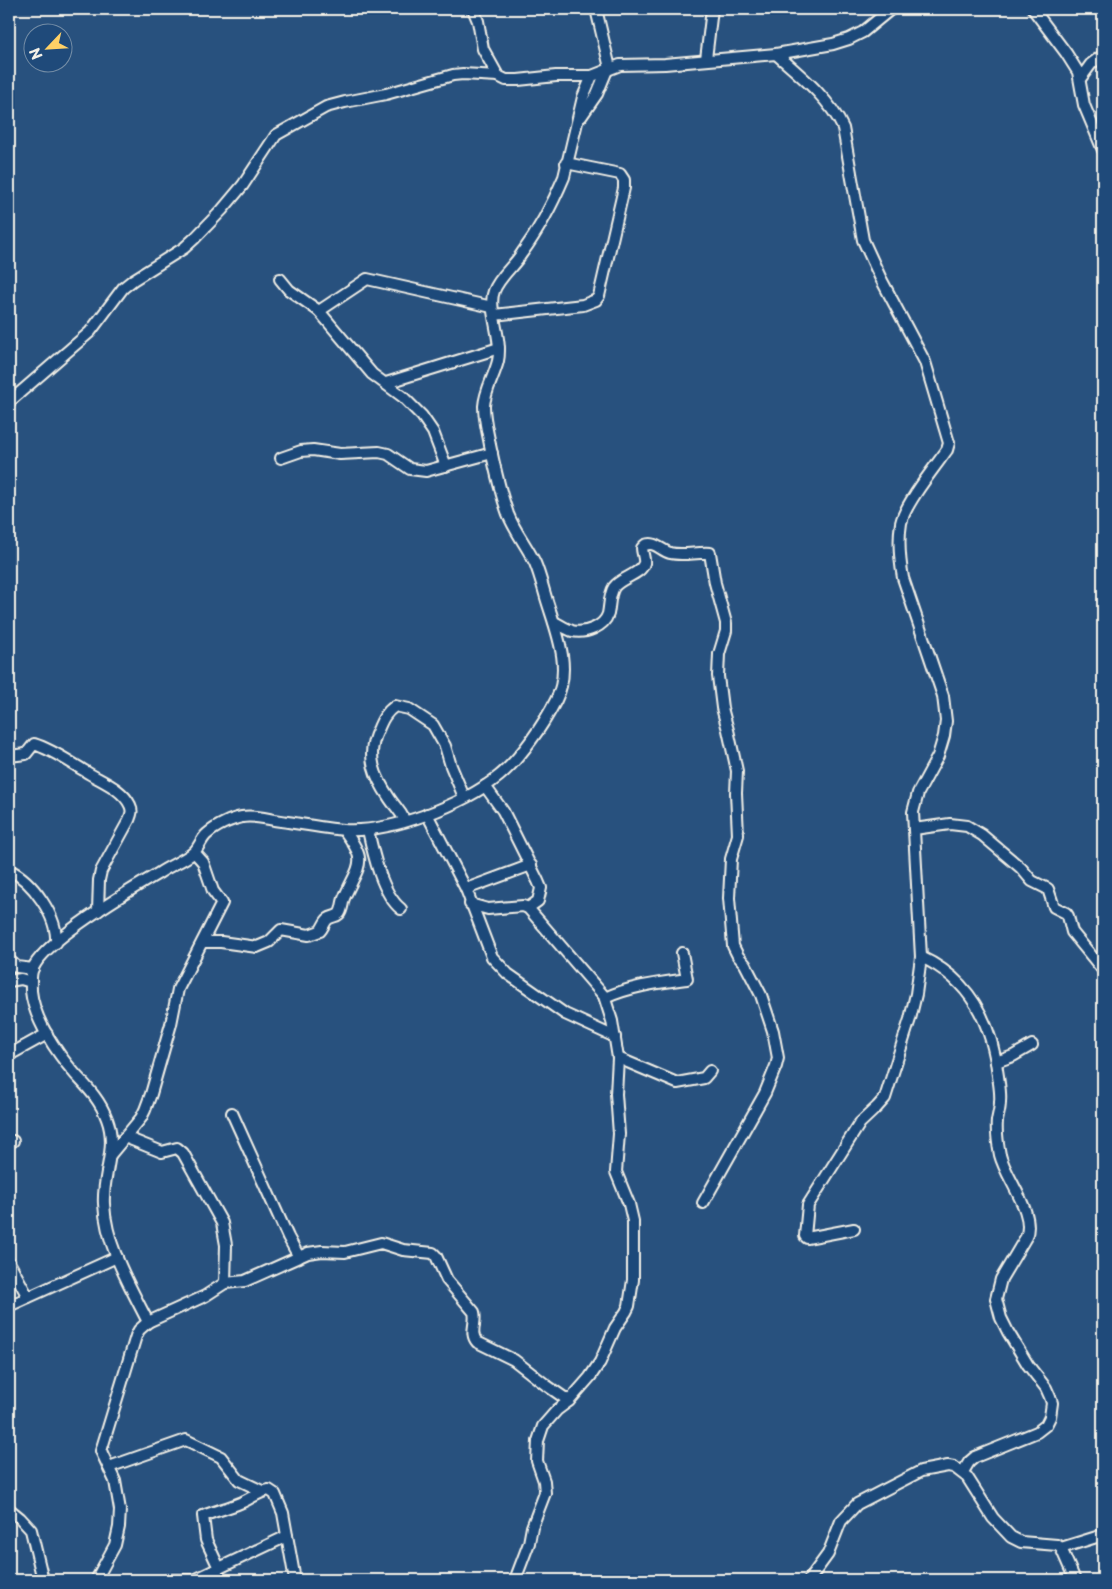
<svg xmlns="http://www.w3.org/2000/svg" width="1112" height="1589" font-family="'Playpen Sans',sans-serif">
  <rect width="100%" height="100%" fill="#28517e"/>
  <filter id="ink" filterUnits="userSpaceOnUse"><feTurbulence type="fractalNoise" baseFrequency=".02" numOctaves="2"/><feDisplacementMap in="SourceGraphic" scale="10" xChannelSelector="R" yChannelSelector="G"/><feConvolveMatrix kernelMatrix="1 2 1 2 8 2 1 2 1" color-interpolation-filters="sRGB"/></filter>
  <g filter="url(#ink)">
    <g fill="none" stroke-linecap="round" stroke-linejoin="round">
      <!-- minor casing -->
      <g stroke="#f4f1e8" stroke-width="14">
        <g id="minor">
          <path d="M473,9L478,21L483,49L498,76L506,80H518L556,76H592"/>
          <path d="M596,9L610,68"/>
          <path d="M1033,9L1066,53L1078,72L1084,105L1103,150"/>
          <path d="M776,54C800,75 830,99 843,128L863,240L880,277L925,362L949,443L947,450C934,468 905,504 901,523C898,541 900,561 903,578L943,696L946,721L944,736L938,756L918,793L913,812L921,957L916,994L910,1019L885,1098L877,1107L860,1123L808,1205L805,1236L807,1238L854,1229"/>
          <path d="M706,59L712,9"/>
          <path d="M1080,79L1091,64L1103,55"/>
          <path d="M581,117L597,94L607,70"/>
          <path d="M280,279L289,290L319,311L372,374L403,397L422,416L433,432L446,466"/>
          <path d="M319,311L367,279L492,307"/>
          <path d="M494,315L583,305L596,300L599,296L624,188V180L620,174L566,163"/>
          <path d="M386,383L499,348"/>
          <path d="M9,402L90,332L123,288L133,280L184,248L195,238L222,210L243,185L276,135L326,107L345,102L386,94L453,75L463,74L498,76"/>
          <path d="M281,458L301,451L313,450L340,454L379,452L388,454L410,469L426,471L492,453"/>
          <path d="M554,622C560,625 566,629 572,631C585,634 604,627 608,614C610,605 609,595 614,587C621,577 641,575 644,563C645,559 642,553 642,548L645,545C655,541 660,550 670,553C682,556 697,552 710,553L715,583L726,623V631L719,654L718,676L722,708L728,730L737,771L736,793L738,835L731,859L729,898L733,946L738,956L745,964L761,995L773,1031L778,1058L776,1066L765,1093L703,1203"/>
          <path d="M9,756L26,754L34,744C53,750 68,761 85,771C100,781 122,788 130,805C133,811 131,815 129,820L101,871L99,880L98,911"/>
          <path d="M485,786L503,811L538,881L541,888L538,901L528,908"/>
          <path d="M427,814L466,889L492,957L508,974L565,1014L615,1037"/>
          <path d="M405,821C400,810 396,808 390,799C375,777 365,756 378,730C382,720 386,712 395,706L409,709L433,725L445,746L451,766L464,797"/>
          <path d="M914,829L950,824L967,826L982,835L1021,868L1032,881L1048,889L1054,907L1066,913L1068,916L1072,932L1103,970"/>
          <path d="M368,830C373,853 382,894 401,909"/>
          <path d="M9,870C32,880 58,917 56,943"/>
          <path d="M466,889L531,865"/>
          <path d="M470,904L488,909L523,906L528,908L604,996L612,1021L618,1058L616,1094L619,1134L616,1172L629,1204L633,1221V1280L629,1306L626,1312L615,1328L600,1362L590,1377L569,1401L557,1410L543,1426L538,1441L537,1461L544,1481L545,1493L532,1527L529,1543L515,1580"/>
          <path d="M203,942H221L257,947L269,942L281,930L309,935L320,931C323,928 325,921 328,919C332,916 336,917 339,914C343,910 342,901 345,896C360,863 368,862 344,830"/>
          <path d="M921,957C971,980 992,1023 998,1076C999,1084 1001,1093 1000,1102C1000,1109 998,1115 997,1121C996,1132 998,1145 1000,1155C1006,1179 1036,1213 1026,1237L1001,1279L996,1299L1001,1318L1008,1332L1028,1365L1046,1388L1050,1397L1052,1403L1050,1417L1046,1425L1037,1432L975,1457L969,1462L963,1472"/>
          <path d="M9,960L17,967L33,969"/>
          <path d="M9,981L21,979L31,982"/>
          <path d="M605,998C631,986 658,983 687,979L682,953"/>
          <path d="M9,1055L47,1034"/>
          <path d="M618,1058L677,1083L704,1078L710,1071"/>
          <path d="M996,1062L1013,1056L1032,1045"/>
          <path d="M232,1113L288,1237L299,1257"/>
          <path d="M125,1137L162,1152L177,1148L183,1153L222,1223L226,1245L225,1283"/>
          <path d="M9,1142L13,1141"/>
          <path d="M111,1154L141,1118L145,1110L151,1094L171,1024L178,989L222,903L213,891L203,862L194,852"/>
          <path d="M9,1262L28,1297"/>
          <path d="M9,1306L117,1257"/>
          <path d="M148,1322C130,1286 106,1246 104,1204C102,1175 118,1148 107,1119C100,1100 88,1088 75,1074C57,1053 34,1020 31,991C31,984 30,974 33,968C46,940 130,890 159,873C169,866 183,861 193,853C199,848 201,839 207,834C216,826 231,819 242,817C253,815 264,818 274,820C297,823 321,828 344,830C391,833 463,805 499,776C520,759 544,724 556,700C572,668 557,633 547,601C543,588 540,575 535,563C527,546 515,532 508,514C500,492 495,469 490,445C488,433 484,420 484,406C485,390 494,377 498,361C503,338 487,308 494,291C499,277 514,266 522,253C539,230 553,203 564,177L583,97L592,76L620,65L665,64L776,54L833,44L849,39L863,32L891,9"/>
          <path d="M109,1467L186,1440L221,1457L239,1480L262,1491"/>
          <path d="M9,1509L20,1518L31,1530L43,1580"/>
          <path d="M1061,1548L1103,1535"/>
          <path d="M219,1568L206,1540L203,1516C215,1511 228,1508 240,1503C250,1499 258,1492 269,1490L275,1494L283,1513L295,1580"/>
          <path d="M96,1580L115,1545L119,1527L120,1510L115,1481L101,1451L136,1336L139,1330L148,1322L205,1296L225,1283L245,1281L308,1253L322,1251L345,1252L381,1243L403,1250L433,1253L436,1256L447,1280L474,1312C477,1323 469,1333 477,1342L514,1360L546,1385L569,1401"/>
          <path d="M168,1580H196"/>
          <path d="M194,1580L287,1536"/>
          <path d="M216,1580H225"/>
          <path d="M809,1580L828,1554L841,1521L857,1504L921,1471L948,1466L954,1467L967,1477L993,1518L1011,1537L1021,1542L1057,1545L1061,1548L1075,1580"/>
        </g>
      </g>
      <!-- minor -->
      <use href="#minor" stroke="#1f4a7a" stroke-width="10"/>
    </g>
  </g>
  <!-- margin -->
  <rect width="1112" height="1589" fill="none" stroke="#1f4a7a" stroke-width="30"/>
  <rect x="15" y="15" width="1082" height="1559" fill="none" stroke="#f4f1e8" stroke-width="2" filter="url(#ink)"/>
  <!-- north arrow -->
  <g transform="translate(48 48) rotate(245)"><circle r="24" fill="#1f4a7a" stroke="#748da6"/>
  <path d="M0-4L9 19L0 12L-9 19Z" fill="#ffd166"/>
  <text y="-8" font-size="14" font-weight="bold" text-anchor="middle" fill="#f4f1e8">N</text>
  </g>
</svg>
